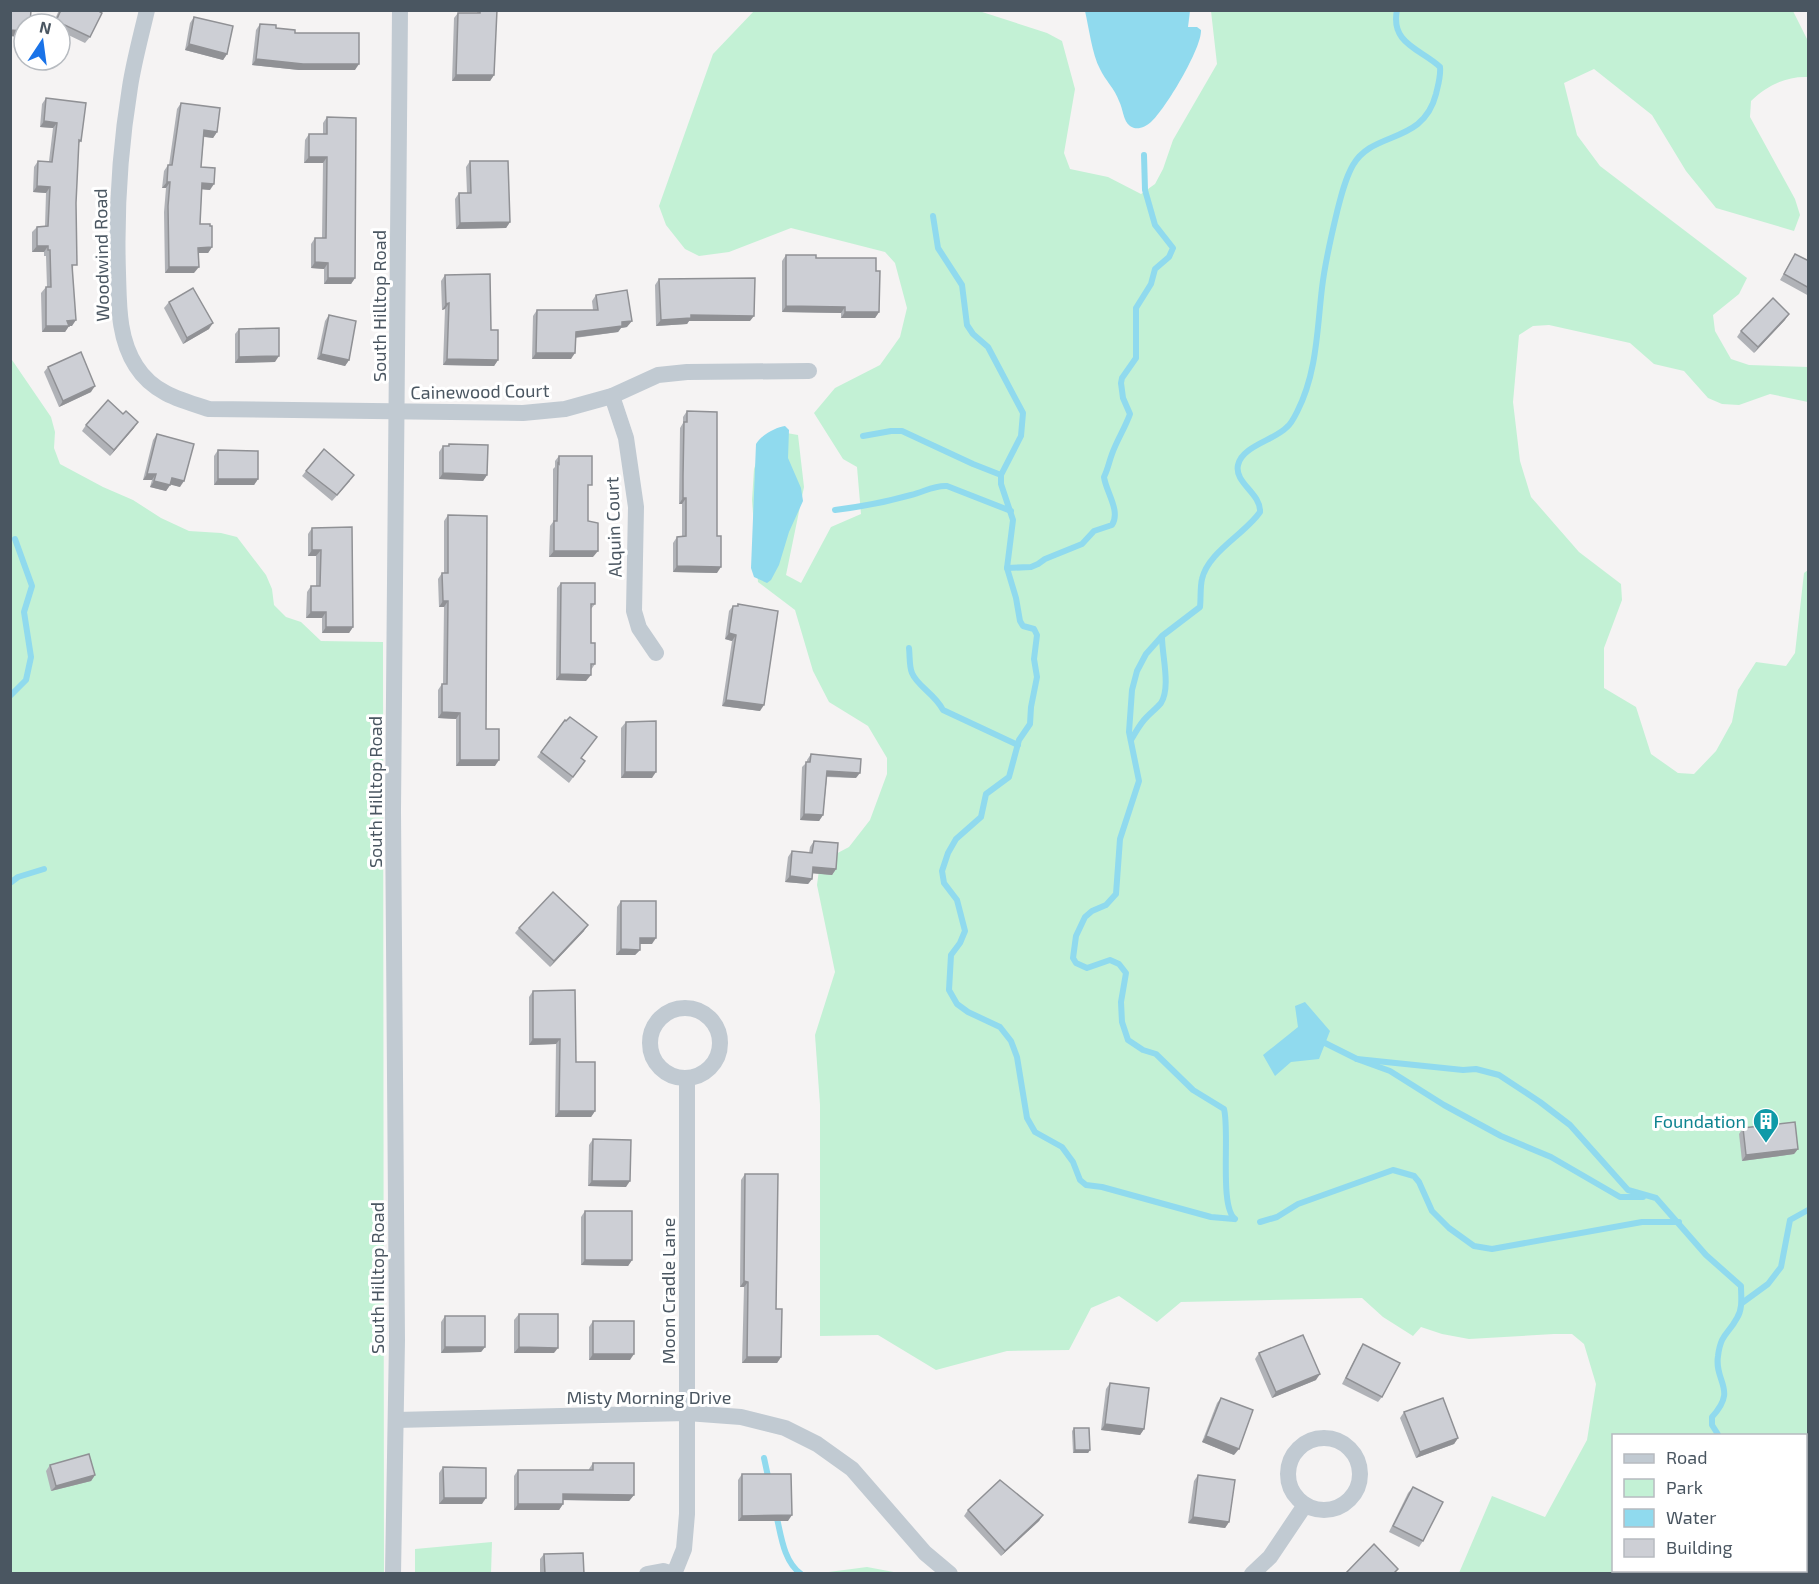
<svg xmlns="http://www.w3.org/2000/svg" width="1819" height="1584" font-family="'Exo 2',sans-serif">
  <rect width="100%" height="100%" fill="#f5f3f3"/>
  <!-- green -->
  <g fill="#c3f1d5" fill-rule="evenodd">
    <path d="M754,11H979L1047,33L1062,41L1075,89L1064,153L1070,169L1108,177L1141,194L1155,184L1163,169L1173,140L1217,64L1211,11H1793L1808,41V77C1787,76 1767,85 1751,101L1750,117L1795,199L1800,215L1794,231L1716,208L1686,171L1652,115L1594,69L1564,83L1577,135L1600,166L1747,278L1739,294L1713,315L1715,331L1731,359L1749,365L1808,367V402L1770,394L1739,405L1722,404L1708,398L1684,371L1654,364L1630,343L1549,325L1533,326L1519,335L1513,402L1520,461L1531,497L1579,552L1621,584L1622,600L1604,648V688L1636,707L1651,754L1678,773L1694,774L1716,751L1732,722L1738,690L1756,662L1786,666L1795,653L1804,573L1808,570V1573H1459L1492,1496L1545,1517L1587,1440L1596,1384L1584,1344L1572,1334H1554L1469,1339L1442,1334L1421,1327L1413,1336L1383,1317L1362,1298L1181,1302L1157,1322L1119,1296L1091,1308L1069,1350L1007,1351L936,1370L878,1335L820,1336V1105L815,1035L835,972L817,885L819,870L830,857L849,847L870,820L887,774V758L868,726L829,702L813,671L795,610L758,582L752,500L754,469L765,437L781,432L798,435L804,487L786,575L801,583L831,527L861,514L857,467L843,459L814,413L835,388L880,365L900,337L907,308L895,263L885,252L791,228L729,252L699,256L685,249L666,225L659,206L713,54ZM1614,1436H1806V1570H1614Z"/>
    <path d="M10,357L51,417L55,432L54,448L60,464L103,487L133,500L161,518L189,531L221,533L237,537L266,575L272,589L274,605L286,617L301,622L321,641L383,642L384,1573H11Z"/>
    <path d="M492,1542L491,1573H415V1549Z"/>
    <path d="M867,1567L899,1573H820H821Z"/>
  </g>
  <!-- water -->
  <g fill="#90daee">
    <path d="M1085,11H1190L1188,27H1197L1201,30C1202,48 1165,110 1151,122C1145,127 1137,131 1130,126C1123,121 1123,108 1119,101C1115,89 1105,80 1100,69C1092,54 1089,28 1085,11Z"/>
    <path d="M785,426L789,430L788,458L801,488L803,501L789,532L779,565L771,580L767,583L754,577L751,568L756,444C760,436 776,427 785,426Z"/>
    <path d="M1305,1002L1330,1031L1319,1059L1291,1062L1275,1076L1263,1055L1298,1027L1295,1006Z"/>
  </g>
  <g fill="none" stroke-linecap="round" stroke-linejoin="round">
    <!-- stream -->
    <g stroke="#90daee" stroke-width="6">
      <path d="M933,216L938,248L962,285L967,325L973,334L988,347L1023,413L1021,436L1001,475V484L1013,520L1007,568L1016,598L1020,621L1023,626L1034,629L1037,635L1034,659L1037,677L1031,707L1030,724L1019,740L1009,777L986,794L981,817L956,839L948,853L942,871L944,883L957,900L965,931L960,943L951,955L949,990L957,1004L968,1012L1000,1027L1011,1041L1017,1057L1027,1118L1035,1132L1062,1147L1073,1162L1080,1180L1086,1185L1102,1187L1211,1217L1234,1219"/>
      <path d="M863,436L891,431H902L973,464L1001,475"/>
      <path d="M835,510C860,507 886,502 911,495C924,492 934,485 947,486L1011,511"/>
      <path d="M1007,568L1031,567L1038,564L1045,559L1082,544L1094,531L1112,525C1121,511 1106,492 1104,477C1108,469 1109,462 1112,454C1117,440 1125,428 1130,414L1123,398L1121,383L1122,378L1136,358V308L1151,284L1155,269L1169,257L1173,248L1155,225L1145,190L1144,155"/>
      <path d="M909,648C910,656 909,666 912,673C917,686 935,694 943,710L1018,745"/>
      <path d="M10,696L26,680L31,657L24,612L32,586L15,539"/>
      <path d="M1131,740C1135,733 1139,726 1144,720C1149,714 1156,709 1161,703C1171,687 1162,656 1162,637"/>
      <path d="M10,883L18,877L44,869"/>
      <path d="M1325,1043L1357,1059L1390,1071L1444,1105L1501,1136L1551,1157L1620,1197H1643"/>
      <path d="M1357,1059L1463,1070L1476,1069L1499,1075L1540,1102L1570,1125L1628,1190L1656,1198L1706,1255L1741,1286C1741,1296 1743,1309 1737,1318C1728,1335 1721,1333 1718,1356C1714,1382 1738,1389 1712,1417V1425L1719,1436"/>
      <path d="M1235,1219C1219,1207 1230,1132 1224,1109L1193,1090L1156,1054L1143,1050L1128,1040L1122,1022L1121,1002L1126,973L1119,964L1110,960L1087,968L1076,963L1073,958L1076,936L1085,917L1092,911L1106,905L1116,894L1120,839L1139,781L1129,732L1132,690L1137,671L1146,654L1162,636L1200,607C1201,598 1200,587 1202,579C1208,552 1245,534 1260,512C1261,493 1234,483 1238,465C1242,446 1275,440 1287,427C1291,424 1295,416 1297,412C1317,373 1317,330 1322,288C1325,262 1331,237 1337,212C1341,196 1345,179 1353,165C1373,130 1423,145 1436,94C1438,85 1441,76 1440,67C1421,49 1390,44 1397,10"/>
      <path d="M1260,1222L1277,1217L1298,1204L1393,1170L1414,1176L1419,1182L1432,1211L1449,1228L1474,1246L1492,1249L1642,1222H1679"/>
      <path d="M1742,1303L1768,1284L1781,1267L1790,1220L1808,1210"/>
      <path d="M764,1458L769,1481"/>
      <path d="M776,1514C781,1534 783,1561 801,1574"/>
      <path d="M1806,1552L1808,1554"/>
      <path d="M1629,1574L1632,1570"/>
    </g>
    <!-- minor -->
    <g stroke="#c1cad2" stroke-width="16">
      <path d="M147,10C141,36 134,61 130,87C120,148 116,211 118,273C119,305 118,338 136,366C153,393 180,400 209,409L523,413L565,409L612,396L658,375L687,372L809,371"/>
      <path d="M612,396L626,438L636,507L634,611L639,628L656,653"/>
      <circle cx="685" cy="1043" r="35"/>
      <path d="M396,1420L687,1413L741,1417L785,1428L817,1444L852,1469L925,1553L950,1574"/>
      <circle cx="1324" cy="1474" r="36"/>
      <path d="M393,1574L397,1340L393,811L400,10"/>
      <path d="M647,1574L663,1571L673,1574"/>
      <path d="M674,1574L684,1549L687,1514V1078"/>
      <path d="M1252,1574L1270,1557L1305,1505"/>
    </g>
  </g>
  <!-- wall -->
  <g fill="#b0b2b7">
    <path d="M59,10H97L90,37L85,43L60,31V24H53Z"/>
    <path d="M478,10H497L494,75L490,81H452L454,18L458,13H477Z"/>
    <path d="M194,17L227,54L223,60L185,50L190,23Z"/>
    <path d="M260,24L276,28L355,70H299L252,65L256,30Z"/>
    <path d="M46,98L81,141L78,144L73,271L72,326H69L65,332H42L41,293L46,287H47L46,256H44V252H32V232L37,227L45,226L46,193L33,192L34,167L38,161H49L53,128L40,127L42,104Z"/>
    <path d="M181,103L217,132L213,138L204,137L201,167L210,190L202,189L200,224L212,247L208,253H198L194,273H165L164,212L166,188H162L164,171L168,165H169L177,109Z"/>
    <path d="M327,117L355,278L351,284H324V269L311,268V244L315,238H322L323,163H304L305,140L309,134H323V123Z"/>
    <path d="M470,161L510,222L506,228L456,229L455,199L459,193H467L466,167Z"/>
    <path d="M1795,254L1808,261L1809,260V296L1780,280Z"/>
    <path d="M786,255L816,258L876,271L879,312L875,318H841V313L782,312V261Z"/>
    <path d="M445,275L491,330L498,360L494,366L443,365L445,309L442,310L441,281Z"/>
    <path d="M659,279L750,321H689L687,324L656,326L655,285Z"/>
    <path d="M596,295L627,327L621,328L618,332L575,338L571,359H532L533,316L537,310H593L592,301Z"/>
    <path d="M169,302L209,329L183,344L164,308Z"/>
    <path d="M329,315L349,360L345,366L317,359L325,321Z"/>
    <path d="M1785,320L1754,353L1737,337L1741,331Z"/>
    <path d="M239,329L275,362L235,363V334Z"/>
    <path d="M48,367L91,392L59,407L44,372Z"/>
    <path d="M687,411L717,573L673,572V543L677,537H682V504H679L680,428L683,423V417Z"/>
    <path d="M86,425L134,428L110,456L82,431Z"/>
    <path d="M157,434L180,487L171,484L166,491L150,487L152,480H143L153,440Z"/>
    <path d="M449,444L487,475L483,481L439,479V452L443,446H448Z"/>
    <path d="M218,450L258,479L254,485H214V456Z"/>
    <path d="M559,456L588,490V521L593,557H549L550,526L553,522V469L555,467V461Z"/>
    <path d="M306,471L350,481L332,501L302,476Z"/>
    <path d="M448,515L486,729L495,766H456V719L438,718V690L442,684H443L444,607H439L438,579L442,573H444V521Z"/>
    <path d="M312,528L353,627L349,633H322V618H306L307,592L311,586H316V556H308V534Z"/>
    <path d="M561,583L595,604L591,609V643L595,664L591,670L586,681L556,680L557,588Z"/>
    <path d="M738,604L760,711L722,706L732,641L725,639L729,611L733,606H737Z"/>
    <path d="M565,720L566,721L582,758L585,761L569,783L537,757Z"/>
    <path d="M626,722L652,778H621V728Z"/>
    <path d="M811,754L856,778L827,777L823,815L819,821L800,820L802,767L807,762V760Z"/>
    <path d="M814,841L836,869L832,875L812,873V879L808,884L785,882L788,857L792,851L809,853L810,847Z"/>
    <path d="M621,901L652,944H640V950L635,955H616L617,907Z"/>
    <path d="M519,928L584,931L550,967L515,933Z"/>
    <path d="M533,991L576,1062L595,1111L591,1117H555L556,1044L529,1045V997Z"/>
    <path d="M1743,1128L1798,1149L1794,1154L1742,1161L1739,1134Z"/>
    <path d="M593,1139L626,1187L588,1186L589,1145Z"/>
    <path d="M745,1174L776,1309L781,1357L777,1363H742L744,1287H740L741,1180Z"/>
    <path d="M585,1211L632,1260L628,1266L581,1265V1217Z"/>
    <path d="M519,1314L554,1353H514V1320Z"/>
    <path d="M445,1316L485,1347L481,1352L441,1353V1322Z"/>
    <path d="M593,1321L630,1360H589V1327Z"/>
    <path d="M1363,1344L1382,1397L1378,1402L1342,1384L1359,1350Z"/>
    <path d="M1259,1353L1316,1380L1272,1398L1255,1359Z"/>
    <path d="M1110,1383L1144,1429L1140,1435L1101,1430L1106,1389Z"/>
    <path d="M1221,1398L1234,1455L1202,1442L1217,1403Z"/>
    <path d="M1404,1412L1458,1438L1454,1444L1416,1458L1400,1418Z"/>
    <path d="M1074,1428L1090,1450L1088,1453H1073L1072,1431Z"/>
    <path d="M593,1463L634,1495L629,1501L563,1500V1504L559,1510H514V1476L518,1470H589V1469Z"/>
    <path d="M50,1465L95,1475L91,1481L51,1491L46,1471Z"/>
    <path d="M443,1467L482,1504H439V1473Z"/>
    <path d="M742,1474L788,1521H738V1480Z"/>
    <path d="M1198,1475L1229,1522L1225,1528L1188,1523L1194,1481Z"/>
    <path d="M1413,1487L1423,1541L1419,1547L1389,1532L1408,1493Z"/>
    <path d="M968,1510L1043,1515L1039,1521L1001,1556L964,1516Z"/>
    <path d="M544,1554L584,1574H540V1559Z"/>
  </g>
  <!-- shaded-wall -->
  <g fill="#909195">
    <path d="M10,30L24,31V38L10,36Z"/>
    <path d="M189,44L227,54L223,60L185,50Z"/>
    <path d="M256,59L359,64L355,70H299L252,65Z"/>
    <path d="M456,75H494L490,81H452Z"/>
    <path d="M44,121L57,123L53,128L40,127Z"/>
    <path d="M204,130L217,132L213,138L200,136Z"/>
    <path d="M309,157H327L323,163H304Z"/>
    <path d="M167,182H170L166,188H162Z"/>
    <path d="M202,183L214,184L210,190L198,189Z"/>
    <path d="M37,186L50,187L46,193L33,192Z"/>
    <path d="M510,222L506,228L456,229L460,223Z"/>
    <path d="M37,246H48L44,252H32Z"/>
    <path d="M212,247L208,253H194L198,248Z"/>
    <path d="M315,262L328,263L324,269L311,268Z"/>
    <path d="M169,267H199L194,273H165Z"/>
    <path d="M328,278H355L351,284H324Z"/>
    <path d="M449,303L445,309L442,310L446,304Z"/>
    <path d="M786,306L845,307L841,313L782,312Z"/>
    <path d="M845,312H879L875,318H841Z"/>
    <path d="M1789,314L1785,320L1754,353L1758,347Z"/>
    <path d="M691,315L754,316L750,321H689L687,324L656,326L661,320Z"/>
    <path d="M76,320L72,326H69L65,332H42L46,326L67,321Z"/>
    <path d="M632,321L627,327L621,328L618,332L571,338L576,332L622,322Z"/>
    <path d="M213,323L209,329L183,344L187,338Z"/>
    <path d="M536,353H575L571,359H532Z"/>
    <path d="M321,354L349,360L345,366L317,359Z"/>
    <path d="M279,356L275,362L235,363L239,357Z"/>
    <path d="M447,359L498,360L494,366L443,365Z"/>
    <path d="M95,386L91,392L59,407L63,401Z"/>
    <path d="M138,422L134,428L110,456L114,450Z"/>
    <path d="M443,473L487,475L483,481L439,479Z"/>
    <path d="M147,474H156L152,480H143Z"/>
    <path d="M172,478L184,481L180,487L168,484Z"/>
    <path d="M218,479H258L254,485H214Z"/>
    <path d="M154,481L170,485L166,491L150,487Z"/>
    <path d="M683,498H686L682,504H679Z"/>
    <path d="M312,550H321L316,556H308Z"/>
    <path d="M554,551H598L593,557H549Z"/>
    <path d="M677,566L721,567L717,573L673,572Z"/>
    <path d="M443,601H448L444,607H439Z"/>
    <path d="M311,612H326L322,618H306Z"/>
    <path d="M326,627H353L349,633H322Z"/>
    <path d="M729,633L736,635L732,641L725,639Z"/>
    <path d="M560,674L591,675L586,681L556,680Z"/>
    <path d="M726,700L764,705L760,711L722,706Z"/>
    <path d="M442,712L460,713L456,719L438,718Z"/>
    <path d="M460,760H499L495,766H456Z"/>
    <path d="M827,771L860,773L856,778L823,776Z"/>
    <path d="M625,772H656L652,778H621Z"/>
    <path d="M804,814L823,815L819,821L800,820Z"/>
    <path d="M813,867L836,869L832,875L809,873Z"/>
    <path d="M790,876L812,879L808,884L785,882Z"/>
    <path d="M588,925L584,931L550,967L554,961Z"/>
    <path d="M640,938H656L652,944H636Z"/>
    <path d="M621,949L640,950L635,955H616Z"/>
    <path d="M533,1039H560L556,1044L529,1045Z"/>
    <path d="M559,1111H595L591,1117H555Z"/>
    <path d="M1798,1149L1794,1154L1742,1161L1746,1155Z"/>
    <path d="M592,1181H630L626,1187L588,1186Z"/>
    <path d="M585,1260H632L628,1266L581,1265Z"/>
    <path d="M744,1281L748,1282L744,1287H740Z"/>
    <path d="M445,1347H485L481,1352L441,1353Z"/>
    <path d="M519,1347L558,1348L554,1353H514Z"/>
    <path d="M593,1354H634L630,1360H589Z"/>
    <path d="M747,1357H781L777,1363H742Z"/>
    <path d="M1320,1374L1316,1380L1272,1398L1276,1392Z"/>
    <path d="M1105,1424L1144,1429L1140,1435L1101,1430Z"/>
    <path d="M1206,1436L1239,1449L1234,1455L1202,1442Z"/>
    <path d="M1458,1438L1454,1444L1416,1458L1420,1452Z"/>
    <path d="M1075,1450H1090L1088,1453H1073Z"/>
    <path d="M95,1475L91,1481L51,1491L56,1486Z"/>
    <path d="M563,1494L634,1495L629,1501L559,1500Z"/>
    <path d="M444,1498H486L482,1504H439Z"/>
    <path d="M518,1504H563L559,1510H514Z"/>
    <path d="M792,1515L788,1521H738L742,1516Z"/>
    <path d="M1043,1515L1039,1521L1001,1556L1005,1551Z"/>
    <path d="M1193,1517L1229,1522L1225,1528L1188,1523Z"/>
  </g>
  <!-- building -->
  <g fill="#cdcfd5" stroke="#909195" stroke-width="1.5">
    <path d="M10,10H31L30,24H24V31L10,30Z"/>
    <path d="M61,10H97L102,13L90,37L56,21Z"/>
    <path d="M480,10H497L494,75H456L458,13H480Z"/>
    <path d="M194,17L233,26L227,54L189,44Z"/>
    <path d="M260,24L276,25V28L295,30V33H359V64H303L256,59Z"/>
    <path d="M46,98L86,103L81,141L79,140L76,203L77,265H72L76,320L67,321L69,326H46V287H51L50,250H48V246H37V227L48,226L50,187L37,186L38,161L52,162L57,123L44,121Z"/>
    <path d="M181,103L220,108L217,132L204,130L201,167L215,168L214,184L202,183L200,224H210V226H212V247L198,248L199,267H169L168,206L170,182H167L168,165H172Z"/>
    <path d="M327,117L356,118L355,278H328V263L315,262V238H326L327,157H309V134H327Z"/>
    <path d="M470,161H508L510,222L460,223L459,193H471Z"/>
    <path d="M1795,254L1809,261V288L1784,274Z"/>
    <path d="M786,255H816V258H876V271H880L879,312H845V307L786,306Z"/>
    <path d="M490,274L491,330H498V360L447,359L449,303L446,304L445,275Z"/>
    <path d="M755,278L754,316L691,315V318L661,320L659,279Z"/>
    <path d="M193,288L213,323L187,338L169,302Z"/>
    <path d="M627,290L632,321L622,322V326L576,332L575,353H536L537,310H598L596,295Z"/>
    <path d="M1773,298L1789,314L1758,347L1741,331Z"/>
    <path d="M329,315L356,321L349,360L321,354Z"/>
    <path d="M279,328V356L239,357V329Z"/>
    <path d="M81,352L95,386L63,401L48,367Z"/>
    <path d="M108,400L123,414L126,411L138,422L114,450L86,425Z"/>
    <path d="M687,411L717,412V536H721V567L677,566V537L686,536V498H683V476L684,422H687Z"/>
    <path d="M157,434L194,444L184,481L172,478L170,485L154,481L156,474H147Z"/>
    <path d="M449,444L488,445L487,475L443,473V446H449Z"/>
    <path d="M324,449L354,475L337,495L306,471Z"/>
    <path d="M218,450L258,451V479H218Z"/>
    <path d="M559,456H592V485H588V521L598,523V551H554V521H557L558,463L559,464Z"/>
    <path d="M448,515L487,516L486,729H499V760H460V713L442,712V684H447L448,601H443L442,573H448Z"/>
    <path d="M352,527L353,627H326V612H311V586H320L321,550H312V528Z"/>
    <path d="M561,583H595V604H591V643H595V664H591V675L560,674Z"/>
    <path d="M738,604L778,611L764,705L726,700L736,635L729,633L733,606H738Z"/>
    <path d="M570,717L597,737L581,758L585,761L573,777L541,752L565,720L566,721Z"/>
    <path d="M656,721V772H625L626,722Z"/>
    <path d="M811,754L861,759L860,773L827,771L823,815L804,814L806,762H810Z"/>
    <path d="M814,841L838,843L836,869L813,867L812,879L790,876L792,851L812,853Z"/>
    <path d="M553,892L588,925L554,961L519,928Z"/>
    <path d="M621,901H656V938H640V950L621,949Z"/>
    <path d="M575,990L576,1062H595V1111H559L560,1039H533V991Z"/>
    <path d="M1795,1122L1798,1149L1746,1155L1743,1128Z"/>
    <path d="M593,1139L631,1140L630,1181H592Z"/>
    <path d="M745,1174H778L776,1309H782L781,1357H747L748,1282L744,1281Z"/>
    <rect x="585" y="1211" width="47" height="49"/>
    <path d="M519,1314H558V1348L519,1347Z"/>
    <rect x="445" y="1316" width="40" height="31"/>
    <rect x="593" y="1321" width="41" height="33"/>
    <path d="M1303,1335L1320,1374L1276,1392L1259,1353Z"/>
    <path d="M1363,1344L1400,1363L1382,1397L1346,1378Z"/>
    <path d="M1110,1383L1149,1388L1144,1429L1105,1424Z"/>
    <path d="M1221,1398L1253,1410L1239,1449L1206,1436Z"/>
    <path d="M1443,1398L1458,1438L1420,1452L1404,1412Z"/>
    <path d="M1074,1428H1089L1090,1450H1075Z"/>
    <path d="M89,1454L95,1475L56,1486L50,1465Z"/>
    <path d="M593,1463H634V1495L563,1494V1504H518V1470H593Z"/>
    <path d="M443,1467L486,1468V1498H444Z"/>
    <path d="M742,1474H791L792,1515L742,1516Z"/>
    <path d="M1198,1475L1235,1480L1229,1522L1193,1517Z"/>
    <path d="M1000,1480L1043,1515L1005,1551L968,1510Z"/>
    <path d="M1413,1487L1443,1502L1423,1541L1393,1526Z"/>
    <path d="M1374,1544L1398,1569L1393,1574H1345Z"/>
    <path d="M583,1553L584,1574H545L544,1554Z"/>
  </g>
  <!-- icons -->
  <defs>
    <g id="building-pin" transform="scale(1.35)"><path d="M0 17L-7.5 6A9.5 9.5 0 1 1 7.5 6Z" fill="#0f9aa8" stroke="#fff"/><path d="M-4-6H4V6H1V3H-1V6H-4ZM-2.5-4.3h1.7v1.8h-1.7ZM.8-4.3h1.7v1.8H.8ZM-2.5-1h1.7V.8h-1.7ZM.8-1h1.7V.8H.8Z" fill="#fff"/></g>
  </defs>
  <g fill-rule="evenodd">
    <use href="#building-pin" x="1766" y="1121"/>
  </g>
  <g text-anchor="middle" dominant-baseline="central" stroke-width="6" stroke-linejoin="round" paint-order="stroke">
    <!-- street labels -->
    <g font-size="18" fill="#4a5661" stroke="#fff">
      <text transform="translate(101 255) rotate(-91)">Woodwind Road</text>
      <text transform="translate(379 306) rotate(-90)">South Hilltop Road</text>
      <text transform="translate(480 391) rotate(-1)">Cainewood Court</text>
      <text transform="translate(613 527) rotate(-92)">Alquin Court</text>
      <text transform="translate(375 792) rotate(-90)">South Hilltop Road</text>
      <text transform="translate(377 1278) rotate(-90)">South Hilltop Road</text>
      <text transform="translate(668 1291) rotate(-90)">Moon Cradle Lane</text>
      <text x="649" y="1397">Misty Morning Drive</text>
    </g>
    <!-- culture labels -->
    <g font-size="18" fill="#0d838f" stroke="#fff" text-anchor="end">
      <text x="1746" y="1121">Foundation</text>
    </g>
  </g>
  <!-- border -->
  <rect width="1819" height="1584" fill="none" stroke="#4a5661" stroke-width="24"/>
  <!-- legend -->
  <rect x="1612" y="1434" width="195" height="138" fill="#ffffff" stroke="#b7bbc0" stroke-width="1.5"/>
  <rect x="1624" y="1454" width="30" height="9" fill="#c1cad2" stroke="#b7bbc0" stroke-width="1.5"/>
  <text x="1666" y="1464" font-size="18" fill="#4a5661">Road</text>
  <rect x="1624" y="1479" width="30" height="18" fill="#c3f1d5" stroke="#b7bbc0" stroke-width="1.5"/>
  <text x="1666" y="1494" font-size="18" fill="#4a5661">Park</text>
  <rect x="1624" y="1509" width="30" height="18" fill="#90daee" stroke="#b7bbc0" stroke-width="1.5"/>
  <text x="1666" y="1524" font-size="18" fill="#4a5661">Water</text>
  <rect x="1624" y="1539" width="30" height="18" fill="#cdcfd5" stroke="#b7bbc0" stroke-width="1.5"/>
  <text x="1666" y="1554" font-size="18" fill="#4a5661">Building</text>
  <!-- north arrow -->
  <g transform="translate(42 42) rotate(13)"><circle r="28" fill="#ffffff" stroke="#b7bbc0" stroke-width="1.5"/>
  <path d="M0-4.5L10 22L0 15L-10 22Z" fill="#1a73e8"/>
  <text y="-9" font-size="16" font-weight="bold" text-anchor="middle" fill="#4a5661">N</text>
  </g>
</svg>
